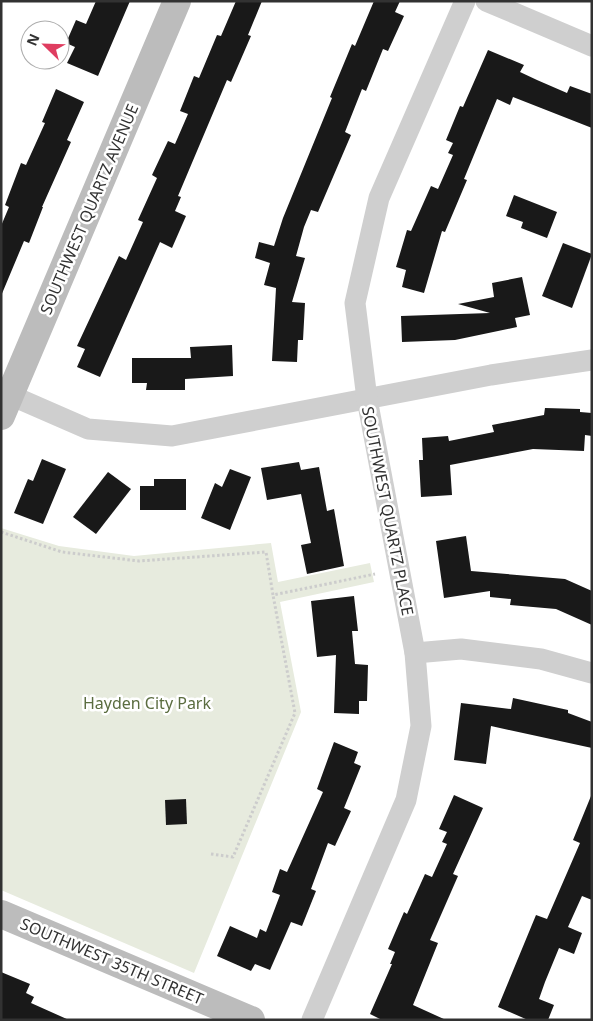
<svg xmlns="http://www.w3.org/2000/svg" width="593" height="1021" font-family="'Noto Sans',sans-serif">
  <rect width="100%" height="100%" fill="#fff"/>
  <!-- green -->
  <path fill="#e7ebde" d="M1,528L59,546L134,556L271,543L278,582L370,563L374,582L280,602L301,712L194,973L1,890Z"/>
  <!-- building -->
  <g fill="#191919">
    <path d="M96,1H130L98,76L67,63L75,47L66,43L76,20L86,24Z"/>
    <path d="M236,1H262L248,35L251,36L231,82L227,80L178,196L181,197L175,211L186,216L172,248L160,242L100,377L77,367L85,349L77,346L119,256L126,260L143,222L138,220L157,178L152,175L168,141L175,144L188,114L180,111L194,76L199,78L217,35L221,36Z"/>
    <path d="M374,1H400L395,12L404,16L388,51L383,49L366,91L362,89L345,132L351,135L318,212L311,210L304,227L296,256L305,258L292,302L305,303L303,340H298L297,362L272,361L276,288L264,285L270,263L255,258L259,242L274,246L283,218L332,98L330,97L352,44L355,46Z"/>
    <path d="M488,50L524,65L520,72L537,80L567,93L570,86L592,94V128L513,97L510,105L497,99L464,179L467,180L445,232L442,231L424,293L402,287L406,270L396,267L407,230L411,231L431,186L438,189L453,155L448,153L453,143L446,140L460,106L463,107Z"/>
    <path d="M56,89L84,102L67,140L71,142L42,207H43L29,243L24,241L1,296V226L9,207L5,205L21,163L26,165L45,123L42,122Z"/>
    <path d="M514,195L557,212L547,238L521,228L523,222L506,216Z"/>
    <path d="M563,243L592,254L572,308L542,296Z"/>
    <path d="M522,277L530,315L515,318L517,327L455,340L402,342L401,316L490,313L458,304L494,297L492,283Z"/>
    <path d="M232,345L233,376L185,379V390H146L147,383H132V358H191L190,347Z"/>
    <path d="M545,408L580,409V412L592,413V436L585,435L584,451L533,449L450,465L452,495L421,497L419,460H423L422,438L448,436L449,441L494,432L492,425L544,415Z"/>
    <path d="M42,459L66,469L43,524L14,513L28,479L33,481Z"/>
    <path d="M299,462L301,470L319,467L327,511L334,509L344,566L307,574L301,545L311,543L301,494L267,500L261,468Z"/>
    <path d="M230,469L251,477L230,530L201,518L215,483L222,487Z"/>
    <path d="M108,472L131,489L96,534L73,517Z"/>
    <path d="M154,479H186V510H140V486H154Z"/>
    <path d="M466,536L471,571L565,579L592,591V625L556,609L510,605L511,599L490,597V591L444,598L436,541Z"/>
    <path d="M354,596L358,631H352L355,664L368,665L367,701H359V714L334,713L336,655L317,657L311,601Z"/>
    <path d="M513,698L568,710V713L592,722V748L491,726L486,764L454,760L461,703L511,709Z"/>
    <path d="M334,742L358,752L354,763L361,766L344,808L351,811L335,846L328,843L311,889L316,891L302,926L291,922L270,970L255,964L251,971L217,956L230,926L257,938L260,929L266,932L280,895L272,892L280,869L287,872L323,792L317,789Z"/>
    <path d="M454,795L483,808L453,874L458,876L430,940L438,943L413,1005L446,1020H382L370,1014L392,964H390L395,952L388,949L404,912L407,914L425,874L432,877L447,844L442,842L447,832L439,829Z"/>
    <path d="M591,796L592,900L582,896L568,927L582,933L574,954L559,948L545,982L539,999L554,1005L548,1020H528L498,1007L536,915L547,919L580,843L573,840Z"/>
    <path d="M186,799L187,824L166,825L165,800Z"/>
    <path d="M1,972L30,984L26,993L34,997L31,1003L69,1020H1Z"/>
  </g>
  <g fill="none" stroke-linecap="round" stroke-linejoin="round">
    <!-- path -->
    <g stroke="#ccc" stroke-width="3" stroke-dasharray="2.5 2.5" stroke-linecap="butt">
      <path d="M1,532L62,552L139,561L266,552L273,595L375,574"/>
      <path d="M211,854L233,857L295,713L273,595"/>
    </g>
    <!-- street -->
    <g stroke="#cfcfcf" stroke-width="21">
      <path d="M486,1L592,46"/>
      <path d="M1,391L88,429L172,436L491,375L592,360"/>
      <path d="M415,653L461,649L541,659L592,673"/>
      <path d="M312,1020L406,800L421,726L415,653L367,399L355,303L379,198L465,1"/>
    </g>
    <!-- secondary -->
    <g stroke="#bcbcbc" stroke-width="28">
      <path d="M1,416L177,1"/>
      <path d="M1,914L251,1020"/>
    </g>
  </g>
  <g text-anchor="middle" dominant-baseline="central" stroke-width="5" stroke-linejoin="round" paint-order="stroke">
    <!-- street labels -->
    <g font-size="16" fill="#323232" stroke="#fff">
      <text transform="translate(89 209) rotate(-67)">SOUTHWEST QUARTZ AVENUE</text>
      <text transform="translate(388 511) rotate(79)">SOUTHWEST QUARTZ PLACE</text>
      <text transform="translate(112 961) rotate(23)">SOUTHWEST 35TH STREET</text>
    </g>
    <!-- park labels -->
    <g font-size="16" fill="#5b6d40" stroke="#fff">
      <text x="147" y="703">Hayden City Park</text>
    </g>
  </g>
  <!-- border -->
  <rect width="593" height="1021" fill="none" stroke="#323232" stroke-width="5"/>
  <!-- north arrow -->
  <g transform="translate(45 45) rotate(293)"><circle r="24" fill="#ffffff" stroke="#adadad"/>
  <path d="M0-4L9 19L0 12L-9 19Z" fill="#df3d60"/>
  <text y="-8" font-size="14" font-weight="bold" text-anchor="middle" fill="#323232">N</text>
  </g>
</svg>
